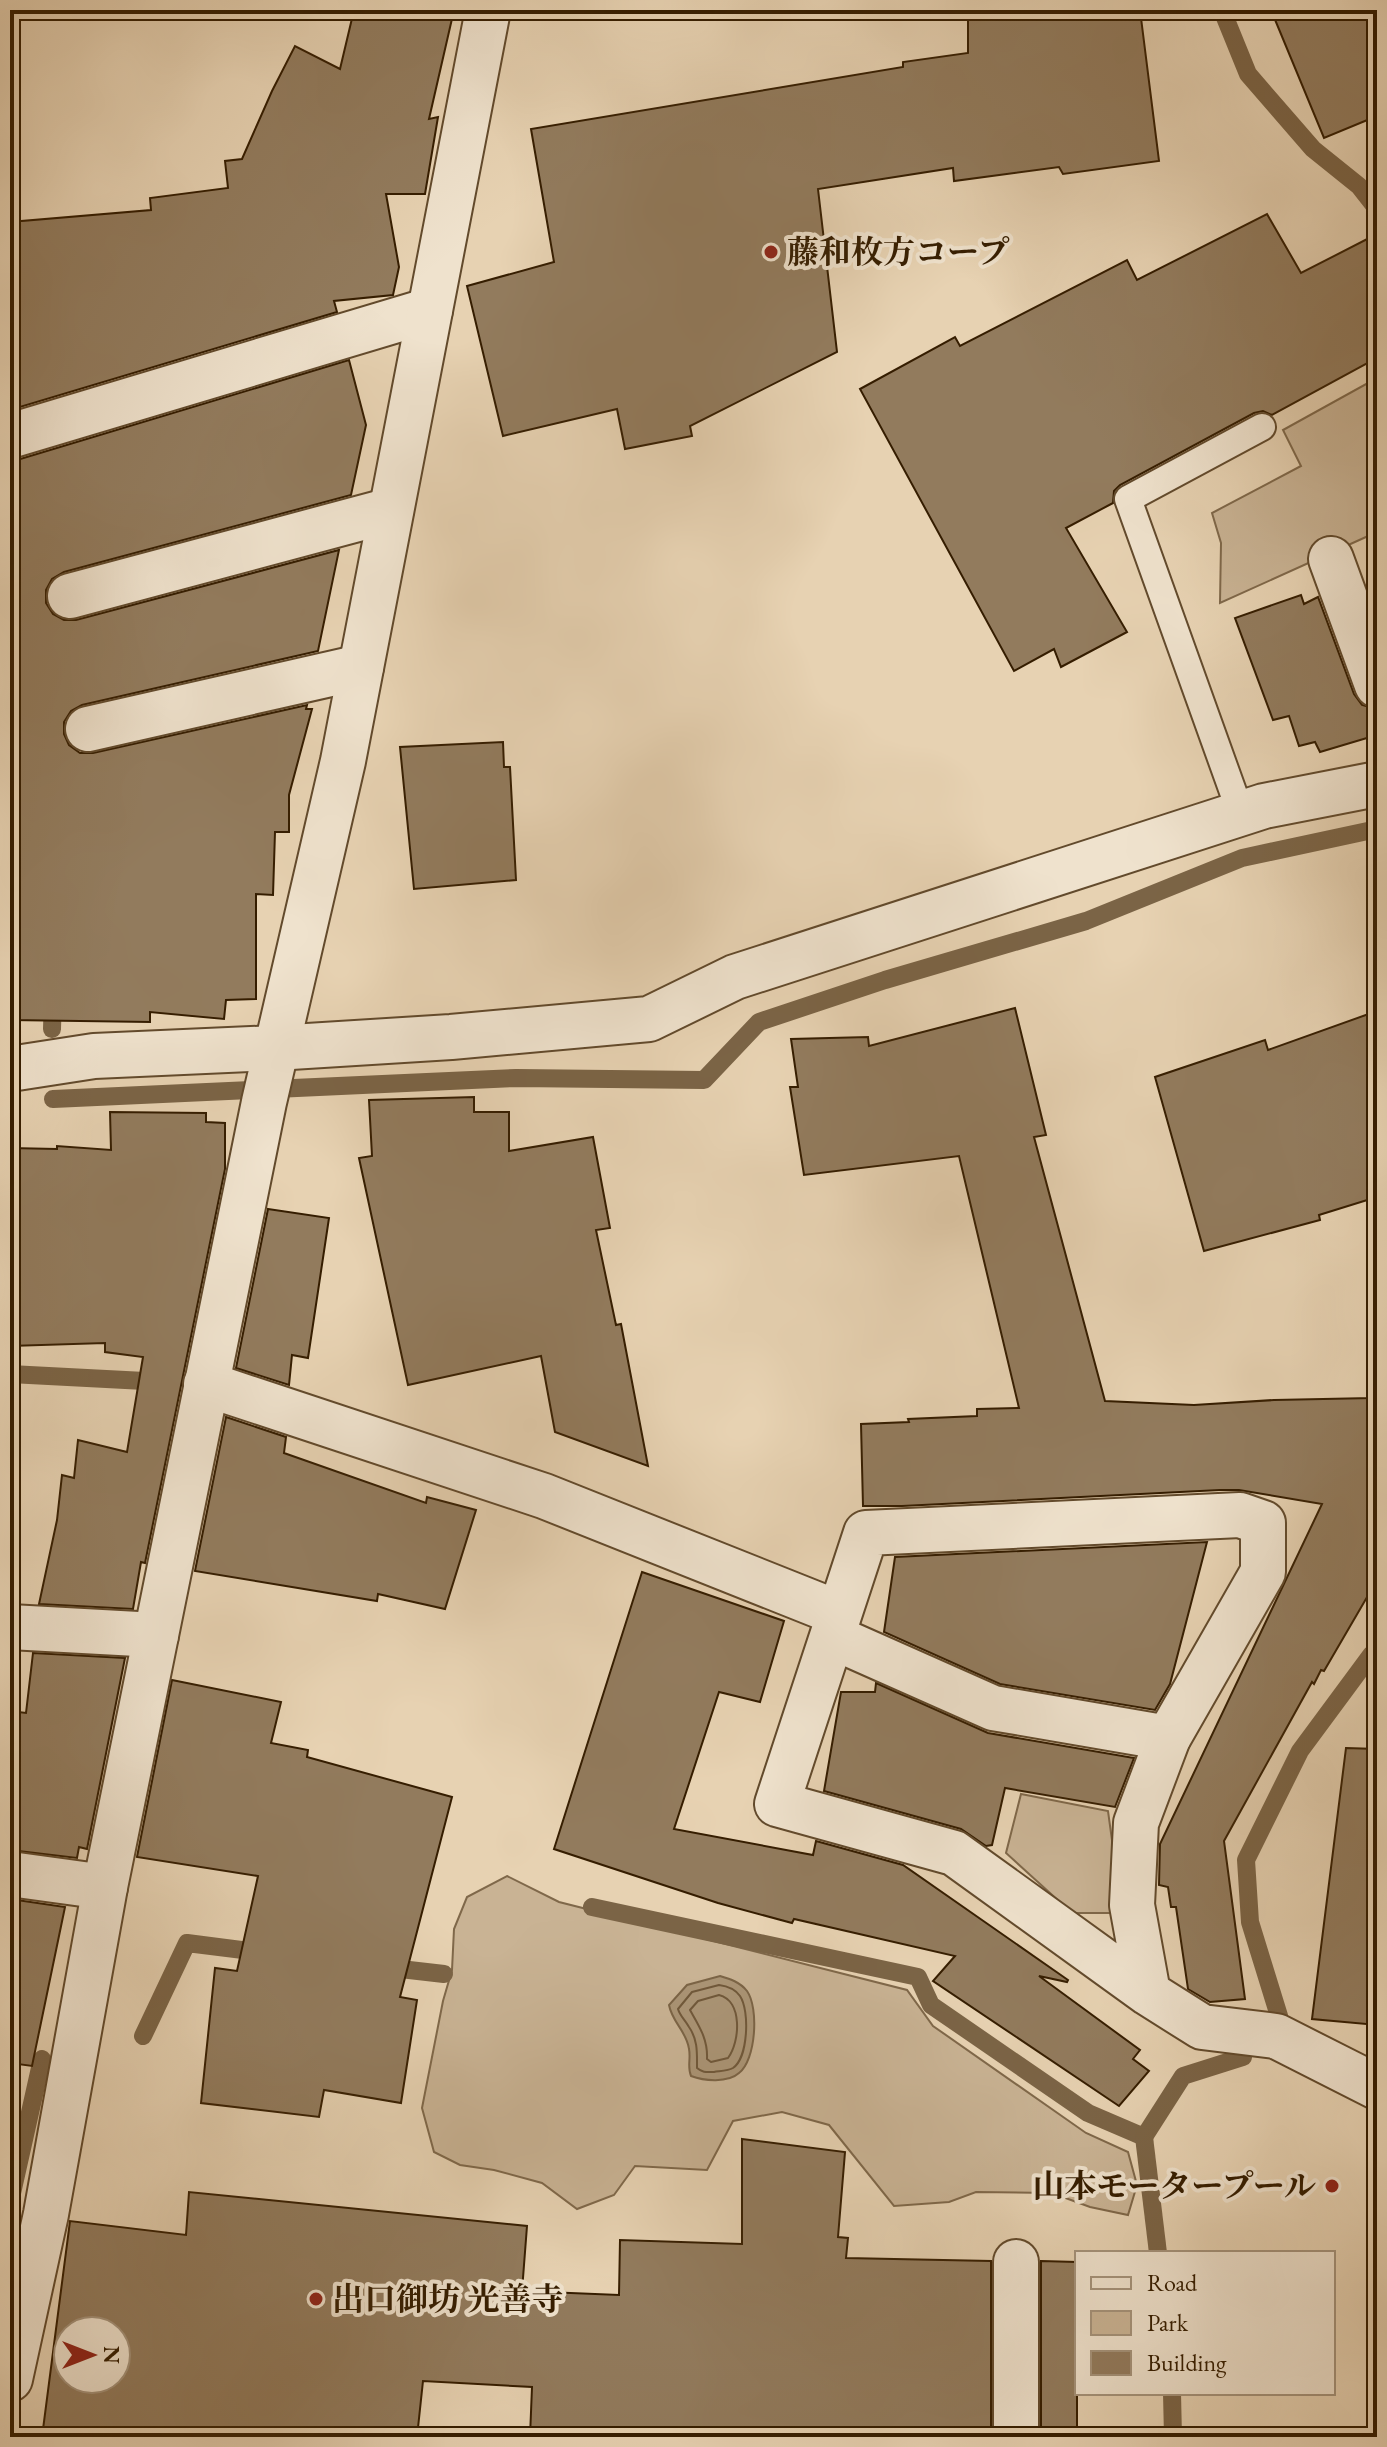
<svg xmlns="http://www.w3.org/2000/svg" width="1387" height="2447" font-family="'EB Garamond','Noto Serif JP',serif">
  <rect width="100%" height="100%" fill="#e7d2b2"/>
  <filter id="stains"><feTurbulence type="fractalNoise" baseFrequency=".0025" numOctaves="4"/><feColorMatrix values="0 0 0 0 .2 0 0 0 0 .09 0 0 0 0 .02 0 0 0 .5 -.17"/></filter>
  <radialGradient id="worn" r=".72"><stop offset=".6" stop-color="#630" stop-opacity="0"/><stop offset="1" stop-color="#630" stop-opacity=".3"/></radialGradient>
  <!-- green -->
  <g fill="#c9b394" stroke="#7f684a" stroke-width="2">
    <path d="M1377,378V532L1220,603L1221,543L1212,513L1301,466L1283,430Z"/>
    <path d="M1021,1794L1108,1811L1122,1913H1072L1006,1853Z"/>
    <path d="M507,1876L559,1902L907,1990L933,2026L1086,2133L1128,2152L1137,2185L1128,2215L1090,2207L1052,2193L976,2192L949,2202L894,2206L829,2125L782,2112L733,2121L707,2170L635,2166L614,2195L577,2209L542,2183L494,2170L460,2165L434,2152L422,2108L443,2001L452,1970L454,1929L467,1897Z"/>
  </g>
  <!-- water -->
  <path fill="#aa9475" stroke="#7b6446" stroke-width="2" d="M720,1976C730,1979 740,1982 747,1991C759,2008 756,2060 739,2073C728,2083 704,2081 691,2076C687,2067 691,2059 689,2049C687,2032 672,2022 669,2005L687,1985Z"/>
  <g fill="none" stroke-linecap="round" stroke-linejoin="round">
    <!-- shore -->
    <g stroke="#70583a" stroke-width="2">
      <path d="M719,1985C727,1986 735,1989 740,1996C750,2011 748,2058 733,2068C728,2071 720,2071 714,2072C707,2072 703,2073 697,2068C697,2053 698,2040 689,2027C685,2020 680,2016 678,2009L692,1992Z"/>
      <path d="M719,1995C743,2001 740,2042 728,2058L711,2062L707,2059C708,2039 699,2026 690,2010L698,2001Z"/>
    </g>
    <!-- stream -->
    <g stroke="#7b6446" stroke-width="18">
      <path d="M1222,10L1248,74L1313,149L1359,186L1377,209"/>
      <path d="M10,602L62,618L64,643"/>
      <path d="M52,1029L53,996"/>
      <path d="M53,1099L516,1078L704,1080L759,1022L885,980L1086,921L1242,858L1377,829"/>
      <path d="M10,1374L164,1382"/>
      <path d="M592,1907L918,1977L931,2005L1088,2113L1144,2137L1183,2076L1243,2057"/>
      <path d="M383,1967L444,1974"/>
      <path d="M1279,2016L1250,1922L1246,1860L1300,1751L1371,1655L1377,1656"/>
      <path d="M143,2036L187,1943L266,1953"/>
      <path d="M1144,2137L1158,2253"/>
      <path d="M10,2202L42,2059"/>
      <path d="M1172,2393L1173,2437"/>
    </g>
  </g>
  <!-- building -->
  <g fill="#927b5d" stroke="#351d00" stroke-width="2" fill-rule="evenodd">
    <path d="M354,10H454L429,119L438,117L425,194H386L399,267L393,295L334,301L337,312L10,410V222L151,210L150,198L228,188L225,161L242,159L272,91L295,46L340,69Z"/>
    <path d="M968,10H1140L1159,161L1063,174L1059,167L954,181L953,168L818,189L837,352L690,426L692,436L625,449L617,409L503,436L467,286L554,262L531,129L903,67V62L968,53Z"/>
    <path d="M1271,10H1377V116L1324,138Z"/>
    <path d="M1267,214L1301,273L1377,234V358L1272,415L1263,411L1254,413L1120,485L1114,491L1113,503L1066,528L1127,632L1061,667L1054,649L1014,671L860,389L955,337L960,346L1127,260L1137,280Z"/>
    <path d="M349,360L366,425L351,495L64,572L52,579L46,590V603L53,614L64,620H76L339,550L318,651L82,705L71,711L64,722V734L69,745L80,753H93L307,705L306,709H312L289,795V832H275L273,895L256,894V999L226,1000L224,1019L150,1012V1022L10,1020V460H17Z"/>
    <path d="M1301,595L1304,604L1318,597L1354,694L1362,705L1377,709V735L1320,752L1315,742L1299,746L1289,716L1273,720L1235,618Z"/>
    <path d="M503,742L504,767H510L516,880L414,889L400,747Z"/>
    <path d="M1015,1008L1046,1135L1034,1137L1105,1401L1194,1405L1274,1400L1372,1398L1377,1388V1580L1324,1671L1321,1670L1314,1684L1312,1682L1224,1841L1245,1999L1210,2002L1188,1989L1176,1907H1171L1168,1887L1159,1885L1160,1844L1322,1504L1239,1490H1220L902,1506H863L861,1424L909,1422L908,1419L977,1416V1409L1019,1408L959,1156L804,1175L790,1087H798L791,1039L868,1037L869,1046Z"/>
    <path d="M1377,1011V1197L1319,1215L1320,1220L1204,1251L1155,1077L1265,1040L1268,1050Z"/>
    <path d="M474,1097V1112H509V1151L593,1137L610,1228L596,1230L616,1325L621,1324L648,1466L555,1432L541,1356L408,1385L359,1158L372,1156L369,1100Z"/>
    <path d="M110,1112L206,1113V1122L225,1123V1169L145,1563L141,1562L133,1609L39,1604L57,1520L62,1475L74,1478L78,1440L127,1452L143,1357L105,1352V1343L10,1346V1148L57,1149V1146L111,1150Z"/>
    <path d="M268,1209L329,1218L308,1358L292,1355L289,1385L236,1368Z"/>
    <path d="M226,1417L286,1437L284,1453L426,1503L427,1497L476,1510L445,1609L378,1594L377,1601L195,1571Z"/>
    <path d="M1207,1542L1170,1684L1155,1710L1000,1684L884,1632L895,1557Z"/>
    <path d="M642,1572L784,1621L760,1702L719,1692L674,1829L813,1855L816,1841L903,1865L1068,1980L1067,1982L1039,1976L1140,2050L1133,2059L1149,2071L1119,2106L933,1981L955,1956L794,1919L792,1923L718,1903L554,1849Z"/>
    <path d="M33,1653L125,1658L87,1849L79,1847L77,1858L10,1850V1711L26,1713Z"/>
    <path d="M172,1680L281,1702L271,1743L308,1750L307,1757L452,1797L400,1997L417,2000L401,2103L324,2090L319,2117L201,2103L215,1968L237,1971L258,1876L137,1857Z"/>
    <path d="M876,1683L988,1733L1134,1758L1115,1807L1005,1788L992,1845L986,1846L961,1829L824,1791L841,1692H875Z"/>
    <path d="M1346,1748L1377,1749V2025L1312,2019Z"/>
    <path d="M10,1899L65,1907L32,2066L10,2063Z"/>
    <path d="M742,2139L845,2152L838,2237L848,2238L846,2258L991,2261V2437H530L532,2387L423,2381L417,2437H42L70,2221L186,2235L189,2192L527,2226L522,2291L619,2295L620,2240L742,2244ZM68,2331H116V2379H68Z"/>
    <path d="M1041,2261L1077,2262V2437H1041Z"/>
  </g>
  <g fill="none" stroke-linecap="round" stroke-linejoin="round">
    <!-- service casing -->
    <g stroke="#624a2c" stroke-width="30">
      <path id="service" d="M1241,814L1128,499L1262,427"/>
    </g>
    <!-- minor casing -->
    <g stroke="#624a2c" stroke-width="48">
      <g id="minor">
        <path d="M10,436L430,310"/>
        <path d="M1331,559L1377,685"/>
        <path d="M70,596L391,510"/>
        <path d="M88,729L361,667"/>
        <path d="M10,1069L94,1056L275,1048L451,1037L649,1019L735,977L1264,806L1377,784"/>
        <path d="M206,1384L544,1496L838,1613"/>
        <path d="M10,1627L156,1635"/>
        <path d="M833,1637L993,1708L1168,1738"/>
        <path d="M10,1874L105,1887"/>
        <path d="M1148,1993L1132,1905L1136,1823L1168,1738L1263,1572V1523L1240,1515L866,1533L777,1804L954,1853L1148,1993L1202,2027L1276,2036L1377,2087"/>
        <path d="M10,2379L46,2214L105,1887L264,1102L343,761L488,10"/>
        <path d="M1016,2437V2262"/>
      </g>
    </g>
    <!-- service -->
    <use href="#service" stroke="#efe2cd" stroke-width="26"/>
    <!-- minor -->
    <use href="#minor" stroke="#efe2cd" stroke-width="44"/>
  </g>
  <!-- markers -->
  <g fill="#8f2418" stroke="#efe2cd" stroke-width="3">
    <circle cx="771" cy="252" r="8"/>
    <circle cx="1332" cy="2186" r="8"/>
    <circle cx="316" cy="2299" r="8"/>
  </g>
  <g text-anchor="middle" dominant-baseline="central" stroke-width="8" stroke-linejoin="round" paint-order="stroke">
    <!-- poi labels -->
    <g font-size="32" font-weight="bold" fill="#351d00" stroke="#efe2cd" text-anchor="start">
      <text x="787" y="252">藤和枚方コープ</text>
      <text x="1316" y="2186" text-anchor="end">山本モータープール</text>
      <text x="332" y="2299">出口御坊 光善寺</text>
    </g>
  </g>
  <!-- margin -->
  <rect width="1387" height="2447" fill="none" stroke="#e7d2b2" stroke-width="40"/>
  <rect x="12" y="12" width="1363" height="2423" fill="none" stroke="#351d00" stroke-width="4"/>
  <rect x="20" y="20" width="1347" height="2407" fill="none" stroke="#351d00" stroke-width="2"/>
  <!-- legend -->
  <rect x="1075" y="2251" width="260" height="144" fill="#efe2cd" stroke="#a5937b" stroke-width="2"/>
  <rect x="1091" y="2277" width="40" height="12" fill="#efe2cd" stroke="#a5937b" stroke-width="2"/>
  <text x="1147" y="2291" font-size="24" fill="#351d00">Road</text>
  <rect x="1091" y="2311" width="40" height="24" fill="#c9b394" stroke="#a5937b" stroke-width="2"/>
  <text x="1147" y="2331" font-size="24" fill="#351d00">Park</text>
  <rect x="1091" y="2351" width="40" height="24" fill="#927b5d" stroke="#a5937b" stroke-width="2"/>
  <text x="1147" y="2371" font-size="24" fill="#351d00">Building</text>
  <!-- north arrow -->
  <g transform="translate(92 2355) rotate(90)"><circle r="38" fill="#efe2cd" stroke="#a5937b" stroke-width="2"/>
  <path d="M0-6L14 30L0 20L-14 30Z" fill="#8f2418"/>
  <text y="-12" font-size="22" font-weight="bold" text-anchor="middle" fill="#351d00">N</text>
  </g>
  <rect width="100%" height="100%" filter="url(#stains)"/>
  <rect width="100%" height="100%" fill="url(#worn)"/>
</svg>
